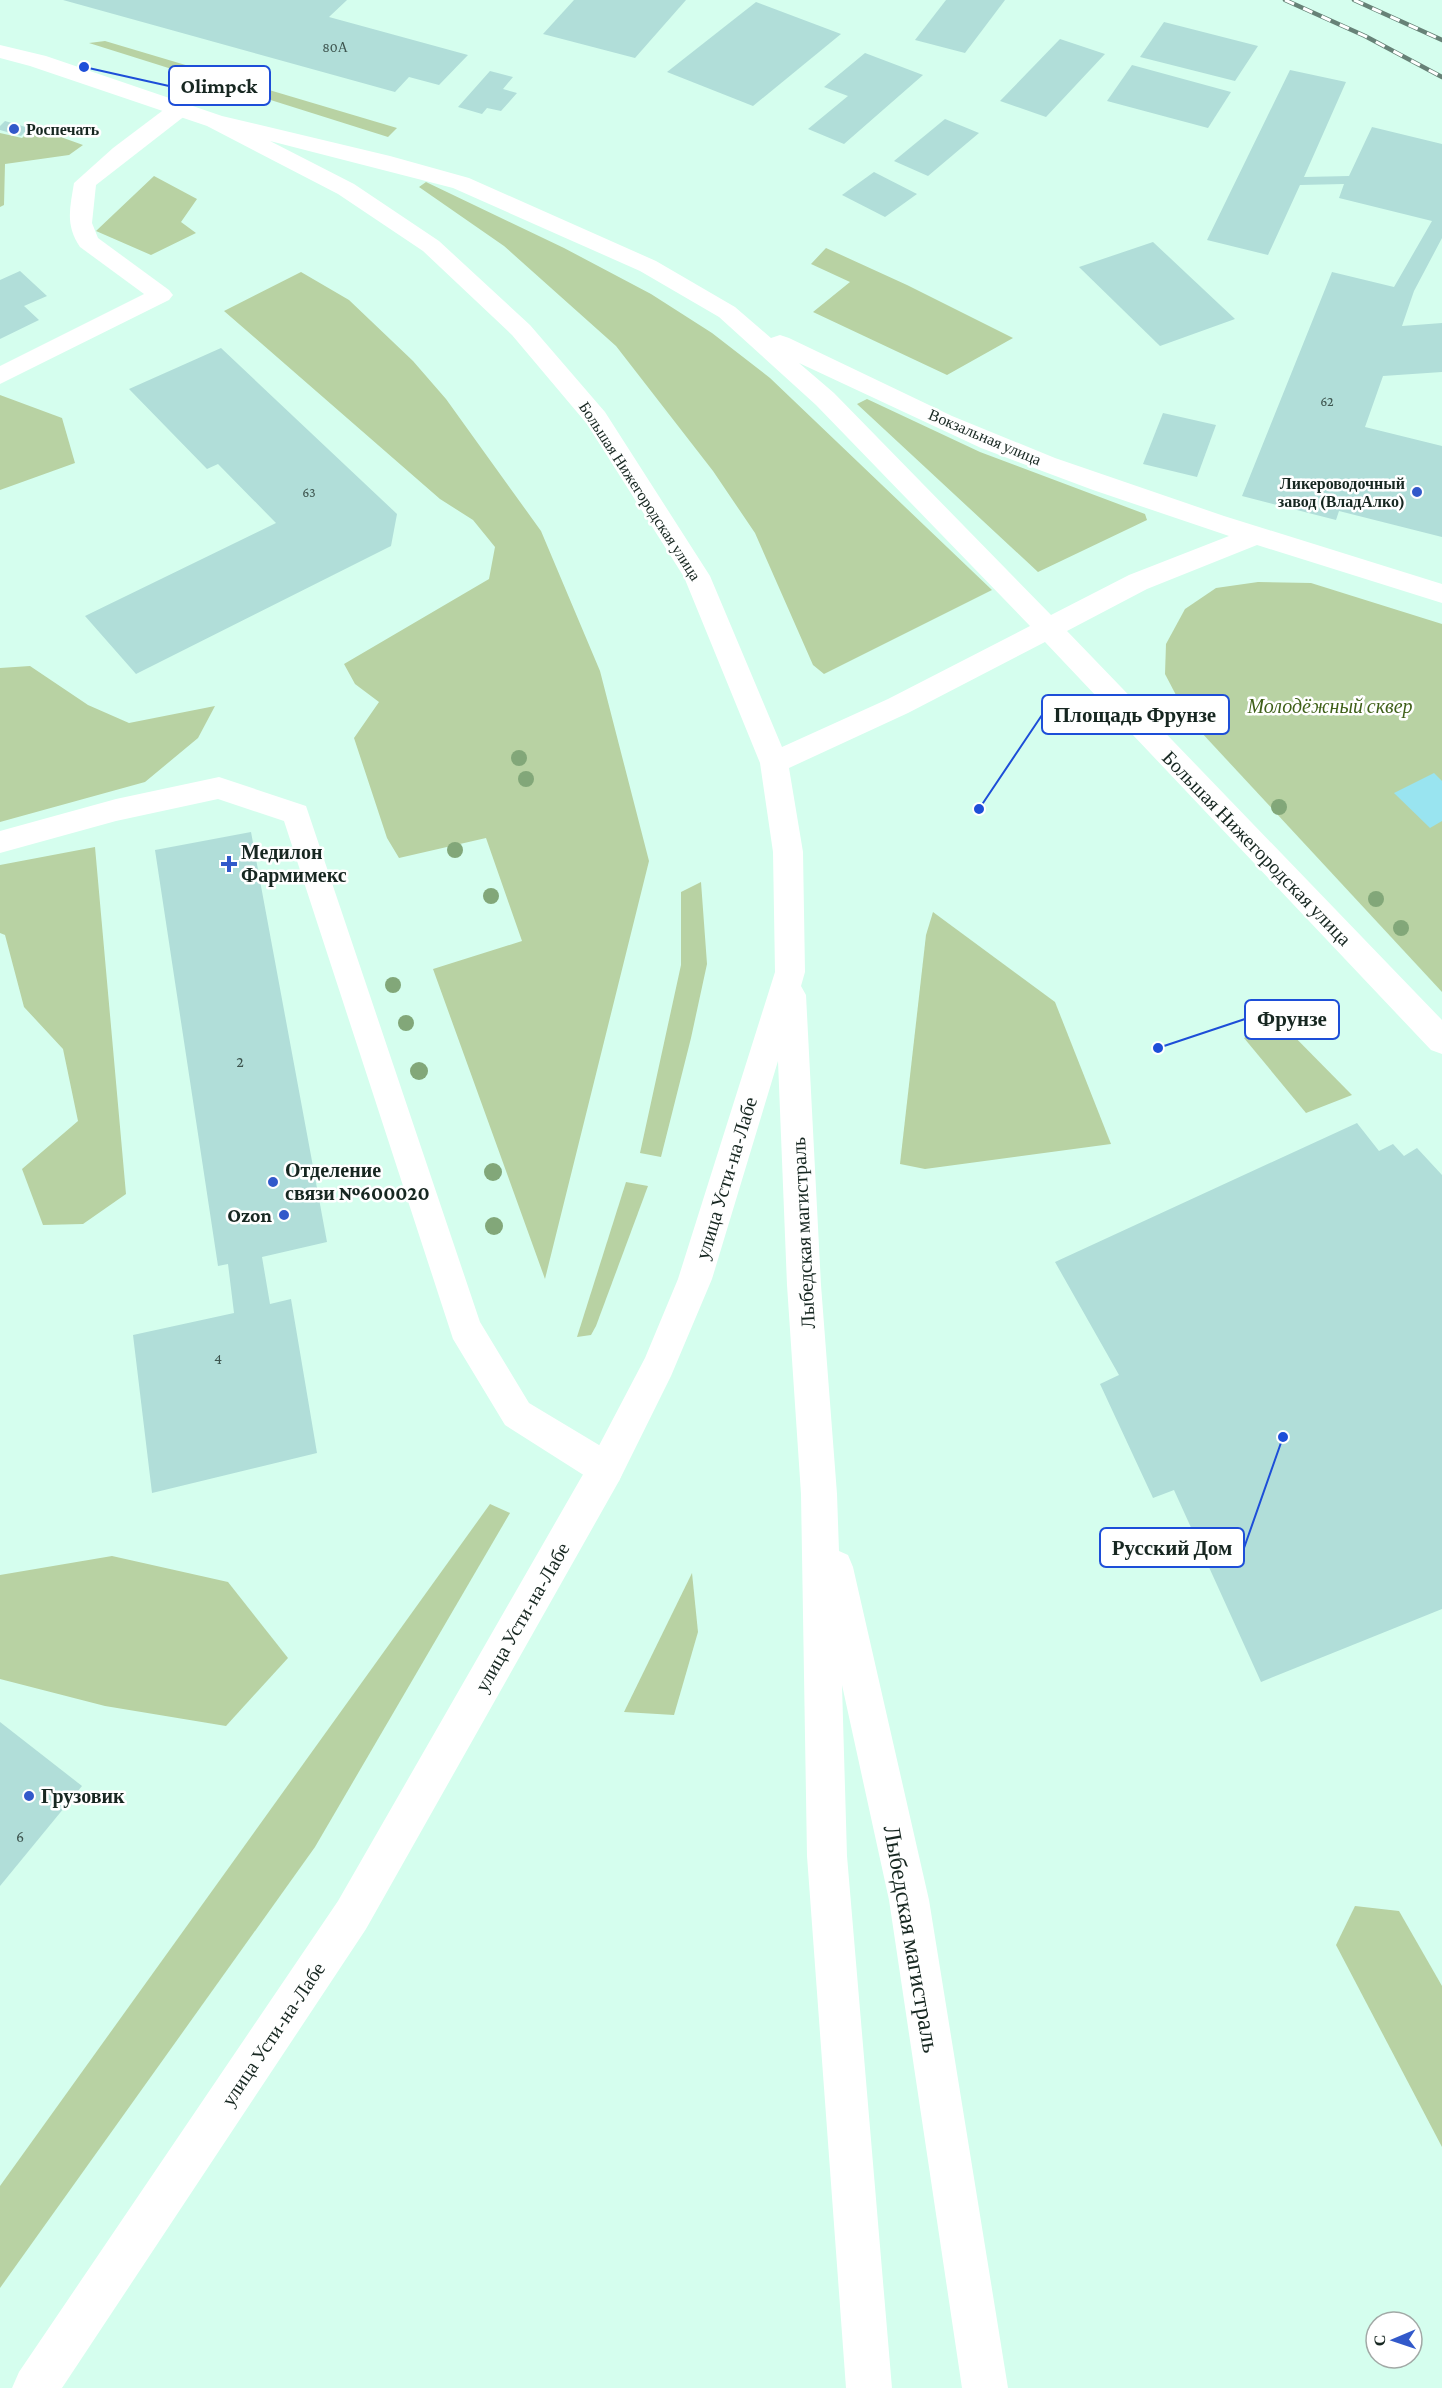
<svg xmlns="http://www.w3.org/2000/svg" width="1442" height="2388" font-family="'Crimson Pro',serif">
  <rect width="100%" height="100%" fill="#d5feee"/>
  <!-- green -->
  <g fill="#b8d2a3">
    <path d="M105,41L397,128L388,137L89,43Z"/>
    <path d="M33,127L83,145L69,155L5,164L4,205L0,207V133L22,138Z"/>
    <path d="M154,176L197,199L181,222L196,233L151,255L96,231Z"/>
    <path d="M426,182L564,248L651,294L712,333L770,378L992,590L824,674L813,665L755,533L713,471L616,346L504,246L419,187Z"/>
    <path d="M826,248L907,285L1013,338L947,375L813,312L850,282L811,264Z"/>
    <path d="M301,272L349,300L413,361L446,399L541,531L600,671L649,861L545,1279L433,969L522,941L486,838L399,858L387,838L354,738L379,702L355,684L344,664L489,579L495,547L473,520L440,499L224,311Z"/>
    <path d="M0,395L62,418L75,463L0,490Z"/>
    <path d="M867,399L980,452L1145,514L1147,520L1038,572L857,404Z"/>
    <path d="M1258,582L1311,583L1442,624V992L1188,718L1165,674L1166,644L1185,609L1216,588Z"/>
    <path d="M30,666L88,705L129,723L215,706L198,738L145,782L0,822V668Z"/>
    <path d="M95,847L126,1194L83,1224L43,1225L22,1169L78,1121L63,1049L24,1007L5,935L0,933V865Z"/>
    <path d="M701,882L707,964L691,1038L661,1157L640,1153L681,965V892Z"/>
    <path d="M933,912L1055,1002L1111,1144L925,1169L900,1164L926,935Z"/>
    <path d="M1277,1019L1352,1095L1306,1113L1244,1038Z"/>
    <path d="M626,1182L648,1186L596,1326L591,1335L577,1337Z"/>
    <path d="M490,1504L510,1513L315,1847L0,2288V2186Z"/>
    <path d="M112,1556L228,1582L288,1658L226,1726L105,1706L0,1679V1575Z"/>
    <path d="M692,1573L698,1632L674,1715L624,1712Z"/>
    <path d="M1355,1906L1399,1911L1442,1986V2147L1336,1945Z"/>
  </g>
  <!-- water -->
  <path fill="#99e4f0" d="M1434,773L1442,781V821L1430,828L1394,793Z"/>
  <!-- building -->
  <g fill="#b1ded9">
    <path d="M63,0H347L329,17L468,55L439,85L409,77L395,92Z"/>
    <path d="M574,0H686L635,58L543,34Z"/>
    <path d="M946,0H1005L965,53L915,40Z"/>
    <path d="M756,2L841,34L753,106L667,72Z"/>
    <path d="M1164,22L1258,46L1235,81L1140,57Z"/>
    <path d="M1060,39L1105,54L1046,117L1000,101Z"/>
    <path d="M865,53L923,75L844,144L808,129L848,96L824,87Z"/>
    <path d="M1132,65L1231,92L1208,128L1107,101Z"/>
    <path d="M1290,70L1346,82L1304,177L1349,176L1372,127L1442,144V238L1414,291L1402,326L1442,323V372L1383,376L1365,427L1442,446V537L1339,511L1336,520L1242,496L1332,272L1394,287L1432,221L1339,198L1344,184L1300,185L1268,255L1207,240Z"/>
    <path d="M490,71L513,77L503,89L517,93L501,111L487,108L482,114L458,107Z"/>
    <path d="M945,119L979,133L928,176L894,161Z"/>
    <path d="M5,121L29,128L21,136L0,130V126Z"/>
    <path d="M874,172L917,194L885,217L842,195Z"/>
    <path d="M1153,242L1235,319L1160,346L1079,267Z"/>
    <path d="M20,271L47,296L24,306L39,320L0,339V280Z"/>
    <path d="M221,348L397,514L391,546L136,674L85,616L276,523L218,464L207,469L129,389Z"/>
    <path d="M1163,413L1216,425L1197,477L1143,464Z"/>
    <path d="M251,832L327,1242L262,1257L270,1304L291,1299L317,1453L152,1493L133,1335L234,1313L228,1264L218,1266L155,850Z"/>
    <path d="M1357,1123L1379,1151L1393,1144L1404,1156L1417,1148L1442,1175V1609L1261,1682L1174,1490L1153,1498L1100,1384L1119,1375L1055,1262Z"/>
    <path d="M0,1722L82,1786L0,1886Z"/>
  </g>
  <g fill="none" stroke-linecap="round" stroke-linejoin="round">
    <!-- minor -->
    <g fill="#fff" fill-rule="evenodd">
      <path d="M178,103L186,105L189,110L186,115L96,185L92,223L98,238L169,290L173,295L169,300L0,384V366L144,294L80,247C65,225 70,208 74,183L113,148L170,105Z"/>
      <path d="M219,777L306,806L480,1322L529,1403L619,1457L624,1469L619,1481L606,1486L593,1481L505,1425L453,1339L284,821L218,799L116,821L0,853V831L116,799Z"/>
    </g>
    <!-- major -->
    <path fill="#fff" fill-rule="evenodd" d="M0,45L46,56L222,116L390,156L469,178L656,261L735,307L771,338L780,335L789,338L952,416L1055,458L1224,516L1442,584V603L1257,545L1147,589L1067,631L1442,1020V1054L1431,1050L1045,642L908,713L789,768L803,852L805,972L801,986L806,995L821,1285L837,1494L839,1551L848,1555L853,1567L929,1900L1008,2388H962L889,1900L842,1685L847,1856L892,2388H846L807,1856L801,1494L787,1285L778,1061L712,1279L671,1376L619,1481L366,1929L62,2388H12L19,2372L338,1901L593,1457L645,1358L678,1279L775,972L773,852L760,763L684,577L587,424L512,335L423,251L338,194L207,126L30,66L0,58ZM270,141L453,188L640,271L719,317L816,405L1030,626L888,699L782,747L710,576L605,412L530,325L439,241L354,184ZM799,363L981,448L1093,490L1229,536L1129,575L1051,615L834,393Z"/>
    <!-- rail casing -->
    <g stroke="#678277" stroke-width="4.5">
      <g id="rail">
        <path d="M1285,0L1365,36L1442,77"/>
        <path d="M1354,0L1442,40"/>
      </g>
    </g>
    <!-- rail -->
    <use href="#rail" stroke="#fff" stroke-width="3" stroke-dasharray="10" stroke-linecap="butt"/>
  </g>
  <!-- trees -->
  <g fill="#82a779">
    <circle cx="519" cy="758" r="8"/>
    <circle cx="526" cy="779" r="8"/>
    <circle cx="1279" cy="807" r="8"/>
    <circle cx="455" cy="850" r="8"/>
    <circle cx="491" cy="896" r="8"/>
    <circle cx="1376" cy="899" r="8"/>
    <circle cx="1401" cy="928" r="8"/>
    <circle cx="393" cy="985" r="8"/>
    <circle cx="406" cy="1023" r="8"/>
    <circle cx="419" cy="1071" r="9"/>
    <circle cx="493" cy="1172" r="9"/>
    <circle cx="494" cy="1226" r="9"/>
  </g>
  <!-- markers -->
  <g fill="#3259ca" stroke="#fff" stroke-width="2">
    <circle cx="14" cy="129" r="6"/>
    <circle cx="1417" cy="492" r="6"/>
    <path d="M226 855h6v6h6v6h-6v6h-6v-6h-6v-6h6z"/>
    <circle cx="273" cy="1182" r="6"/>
    <circle cx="284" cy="1215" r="6"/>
    <circle cx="29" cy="1796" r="6"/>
  </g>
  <g text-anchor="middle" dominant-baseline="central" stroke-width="5" stroke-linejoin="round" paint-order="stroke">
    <!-- far-number labels -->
    <g font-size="14" fill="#3e554f">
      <text x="335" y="47">80А</text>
      <text x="1327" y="401">62</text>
      <text x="309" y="492">63</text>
    </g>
    <!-- far-poi labels -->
    <g font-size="16" font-weight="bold" fill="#172721" stroke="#fff" text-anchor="start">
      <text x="26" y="129">Роспечать</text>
      <text x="1405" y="483" text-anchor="end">Ликероводочный<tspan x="1405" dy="18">завод (ВладАлко)</tspan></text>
    </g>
    <!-- far-street labels -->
    <g font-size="16" fill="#172721" stroke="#fff">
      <text transform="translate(985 437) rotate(23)">Вокзальная улица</text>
      <text transform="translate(640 491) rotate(57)">Большая Нижегородская улица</text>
    </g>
    <!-- number labels -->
    <g font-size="16" fill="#3e554f">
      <text x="240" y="1061">2</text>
      <text x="218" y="1358">4</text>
      <text x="20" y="1836">6</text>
    </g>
    <!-- park labels -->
    <g font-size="20" font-style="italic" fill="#3f6019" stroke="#fff">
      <text x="1330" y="706">Молодёжный сквер</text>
    </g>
    <!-- street labels -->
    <g font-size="20" fill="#172721" stroke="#fff">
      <text transform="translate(1257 848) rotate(46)">Большая Нижегородская улица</text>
      <text transform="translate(726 1178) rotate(-73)">улица Усти-на-Лабе</text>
      <text transform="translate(803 1233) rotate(-93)">Лыбедская магистраль</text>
      <text transform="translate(522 1617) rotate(-60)">улица Усти-на-Лабе</text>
      <text transform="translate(273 2034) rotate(-56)">улица Усти-на-Лабе</text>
    </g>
    <!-- poi labels -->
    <g font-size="20" font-weight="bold" fill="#172721" stroke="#fff" text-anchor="start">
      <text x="241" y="852">Медилон<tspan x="241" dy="23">Фармимекс</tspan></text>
      <text x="285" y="1170">Отделение<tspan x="285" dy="23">связи №600020</tspan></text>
      <text x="272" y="1215" text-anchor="end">Ozon</text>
      <text x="41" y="1796">Грузовик</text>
    </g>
    <!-- near-street labels -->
    <g font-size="24" fill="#172721" stroke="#fff">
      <text transform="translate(912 1939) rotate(80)">Лыбедская магистраль</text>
    </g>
  </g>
  <!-- callouts -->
  <path fill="none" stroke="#1d4ed8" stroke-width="2" d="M84 67L169 86M979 809L1042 715M1158 1048L1245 1019M1283 1437L1244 1548"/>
  <g fill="#1d4ed8" stroke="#fff" stroke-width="2">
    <circle cx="84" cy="67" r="6"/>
    <circle cx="979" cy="809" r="6"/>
    <circle cx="1158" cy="1048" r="6"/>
    <circle cx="1283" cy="1437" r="6"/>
  </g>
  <g fill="#fff" stroke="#1d4ed8" stroke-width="2">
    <rect x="169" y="66" width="101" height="39" rx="6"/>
    <rect x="1042" y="695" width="187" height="39" rx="6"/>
    <rect x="1245" y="1000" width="94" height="39" rx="6"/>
    <rect x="1100" y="1528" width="144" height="39" rx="6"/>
  </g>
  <g font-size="21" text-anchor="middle" font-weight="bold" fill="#172721">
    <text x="219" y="93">Olimpck</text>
    <text x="1135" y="722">Площадь Фрунзе</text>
    <text x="1292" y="1026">Фрунзе</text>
    <text x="1172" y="1555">Русский Дом</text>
  </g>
  <!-- north arrow -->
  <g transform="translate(1394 2340) rotate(268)"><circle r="28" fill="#ffffff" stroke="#a2a9a6" stroke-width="1.5"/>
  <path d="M0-4.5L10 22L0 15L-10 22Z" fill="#3259ca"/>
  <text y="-9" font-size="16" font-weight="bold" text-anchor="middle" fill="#172721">С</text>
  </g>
</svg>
